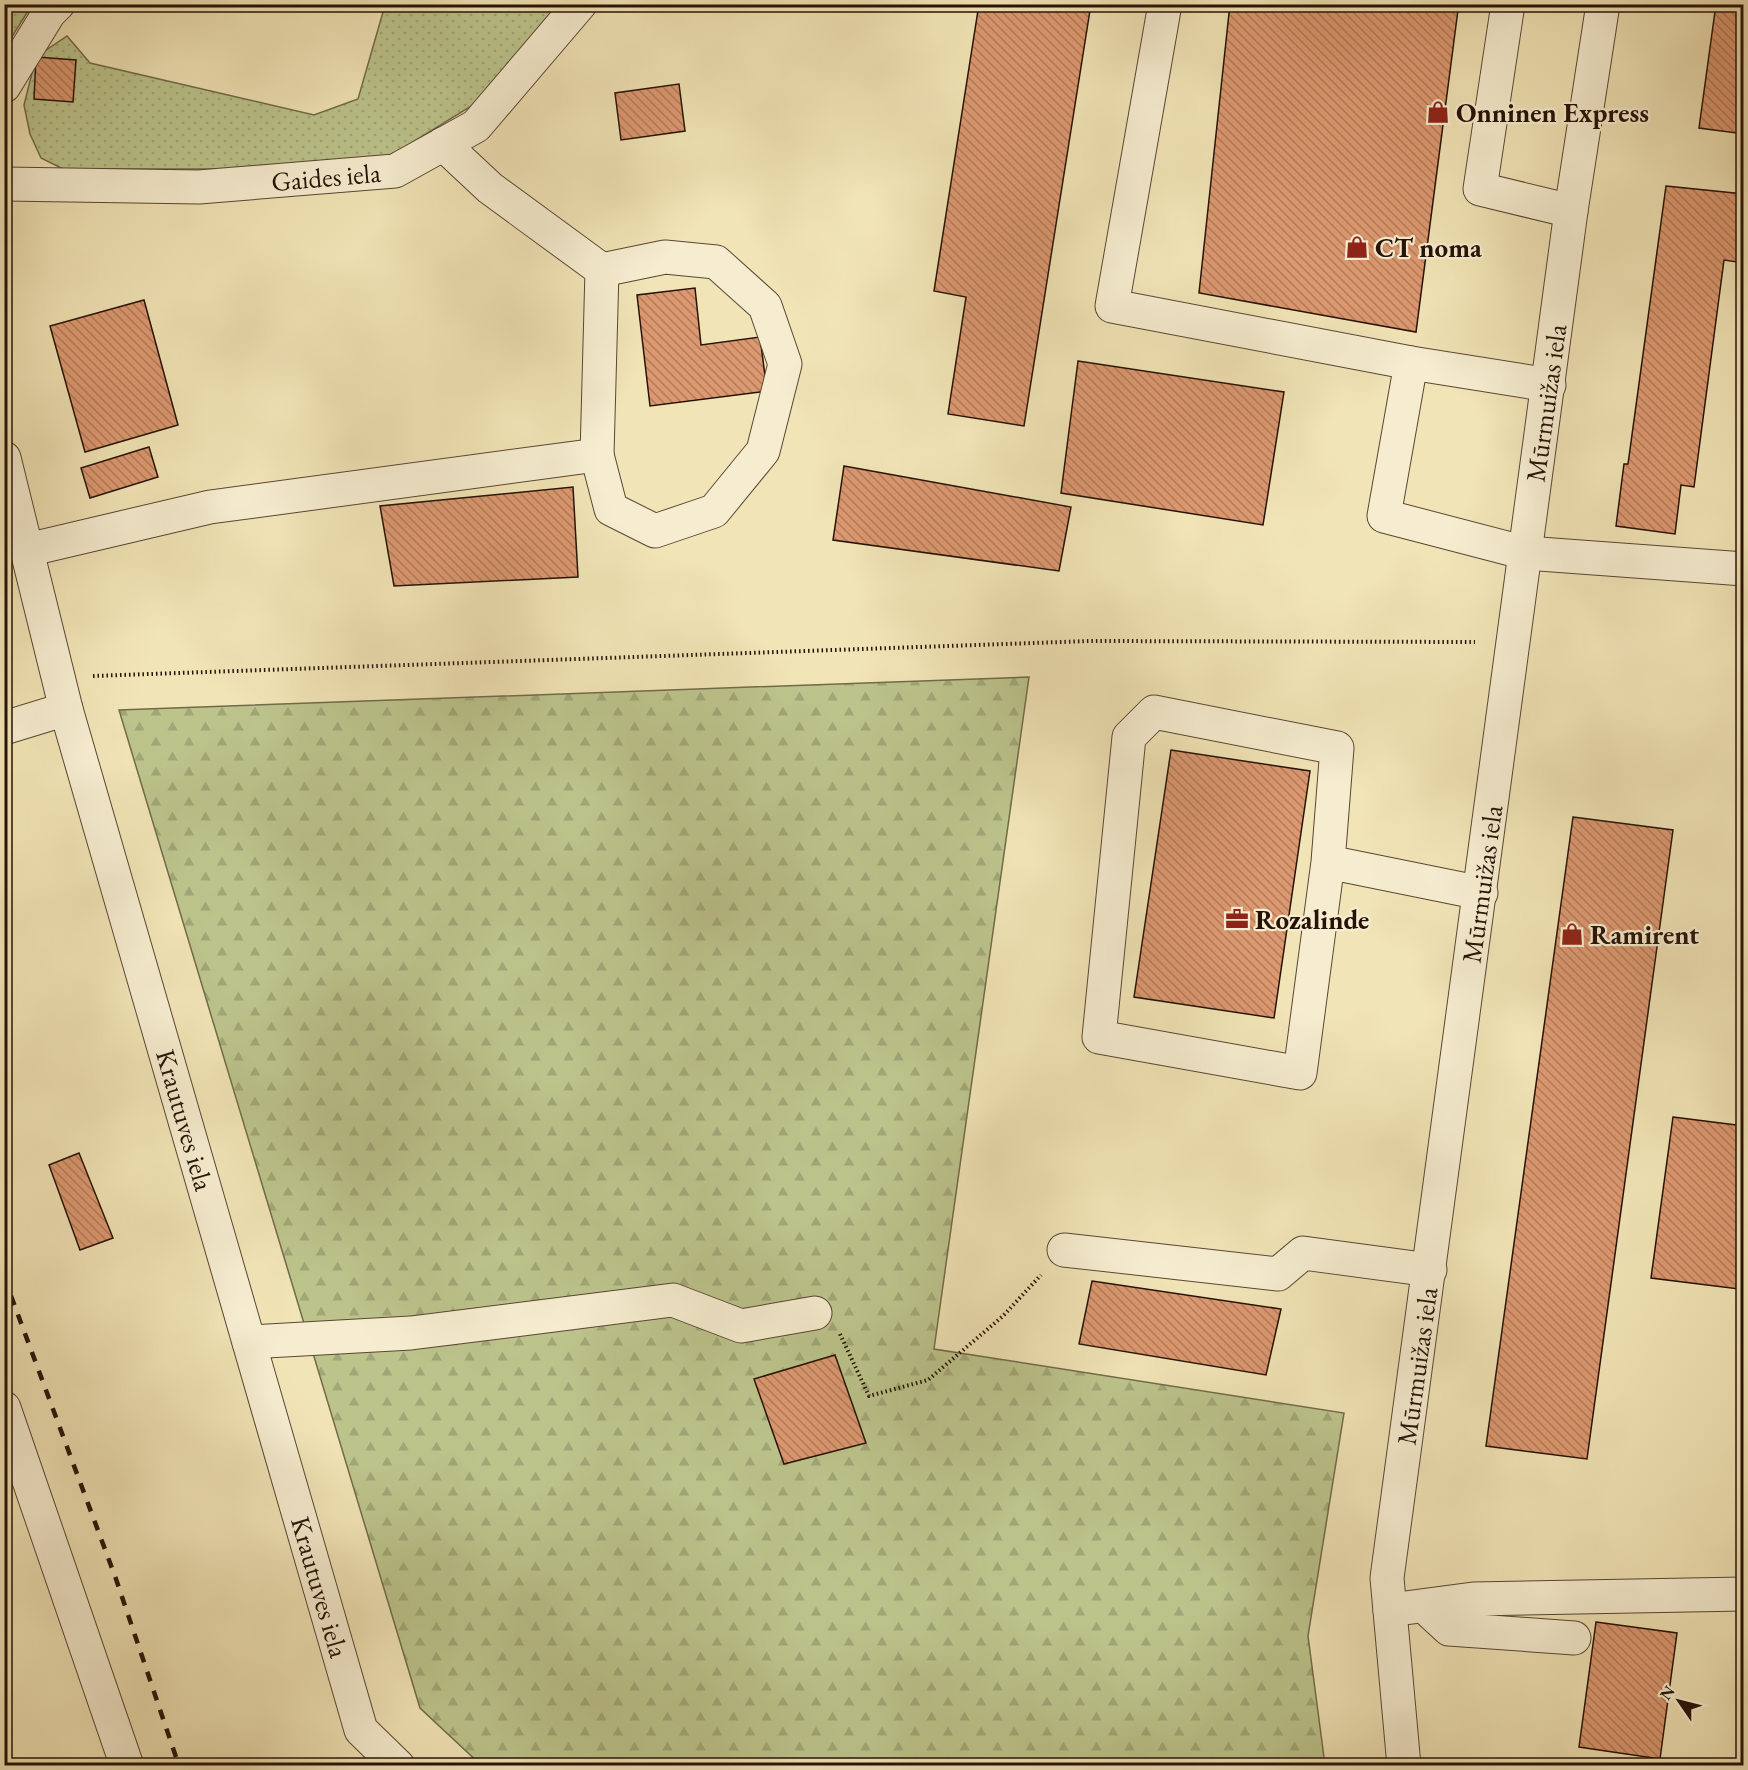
<svg xmlns="http://www.w3.org/2000/svg" width="1748" height="1770" font-family="'EB Garamond',serif">
  <defs>
    <pattern id="green-dots" width="8" height="8" patternUnits="userSpaceOnUse" patternTransform="scale(1.5)"><rect width="8" height="8" fill="#bcc48c"/><path d="M2 2h.1M6 6h.1" fill="none" stroke="#a1a777" stroke-width="1.8" stroke-linecap="round"/></pattern>
    <pattern id="forest-firs" width="22" height="20" patternUnits="userSpaceOnUse" patternTransform="scale(1.5)"><rect width="22" height="20" fill="#bcc48c"/><path d="M5 1l3.5 6h-7zM16 11l3.5 6h-7z" fill="#a1a777"/></pattern>
    <pattern id="building-back-hatch" width="6" height="6" patternUnits="userSpaceOnUse" patternTransform="scale(1.5)"><rect width="6" height="6" fill="#dc9870"/><path d="M-1 5l2 2M0 0l6 6M5-1l2 2" fill="none" stroke="#b27b5a"/></pattern>
  </defs>
  <rect width="100%" height="100%" fill="#f1e4b6"/>
  <filter id="stains"><feTurbulence type="fractalNoise" baseFrequency=".00333" numOctaves="4"/><feColorMatrix values="0 0 0 0 .2 0 0 0 0 .09 0 0 0 0 .02 0 0 0 .5 -.17"/></filter>
  <radialGradient id="worn" r=".72"><stop offset=".6" stop-color="#630" stop-opacity="0"/><stop offset="1" stop-color="#630" stop-opacity=".3"/></radialGradient>
  <!-- green -->
  <g fill="url(#green-dots)" stroke="#716b4a" stroke-width="1.5">
    <path d="M5,5H32L11,38L5,57Z"/>
    <path d="M385,5H561L473,105L392,155L299,169H63L41,158L30,134L24,105L36,57L67,36L90,63L314,115L358,99Z"/>
  </g>
  <!-- forest -->
  <path fill="url(#forest-firs)" stroke="#716b4a" stroke-width="1.5" d="M1029,677L934,1349L1344,1413L1308,1636L1325,1765H481L420,1708L119,710Z"/>
  <!-- building -->
  <g fill="url(#building-back-hatch)" stroke="#261207" stroke-width="1.5">
    <path d="M979,4H1091L1024,426L948,414L966,297L934,291Z"/>
    <path d="M1230,4H1419L1458,10L1416,332L1199,293Z"/>
    <path d="M1716,4H1744V134L1699,128Z"/>
    <path d="M36,57L76,60L73,102L34,99Z"/>
    <path d="M679,84L685,131L621,140L615,93Z"/>
    <path d="M1666,186L1744,194V263L1724,260L1694,487L1681,485L1675,534L1616,526L1624,464H1628Z"/>
    <path d="M695,288L701,345L760,337L767,391L650,406L637,295Z"/>
    <path d="M144,300L178,425L85,452L50,326Z"/>
    <path d="M1078,361L1284,392L1263,525L1061,493Z"/>
    <path d="M149,447L158,477L90,498L81,468Z"/>
    <path d="M844,466L1071,507L1059,571L833,540Z"/>
    <path d="M573,487L578,577L394,586L380,506Z"/>
    <path d="M1171,750L1310,771L1274,1018L1134,997Z"/>
    <path d="M1573,817L1673,830L1587,1459L1486,1446Z"/>
    <path d="M1673,1117L1744,1126V1258L1739,1289L1651,1278Z"/>
    <path d="M79,1153L113,1238L80,1250L49,1165Z"/>
    <path d="M1092,1281L1281,1309L1266,1375L1079,1344Z"/>
    <path d="M835,1355L866,1443L784,1464L754,1379Z"/>
    <path d="M1596,1622L1677,1633L1660,1759L1579,1747Z"/>
  </g>
  <g fill="none" stroke-linecap="round" stroke-linejoin="round">
    <!-- minor casing -->
    <g stroke="#594633" stroke-width="35">
      <g id="minor">
        <path d="M1165,4L1112,306L1411,363"/>
        <path d="M1508,4L1480,189L1571,211"/>
        <path d="M4,86L49,13L58,4"/>
        <path d="M4,184L199,187L395,171L476,126L580,4"/>
        <path d="M1549,385L1411,363L1384,516L1526,553L1744,569"/>
        <path d="M597,455L611,509L655,531L714,511L763,451L785,364L765,306L716,262L665,257L602,270"/>
        <path d="M4,458L66,709L361,1730L398,1766"/>
        <path d="M27,550L210,507L597,455L602,270L490,188L443,144"/>
        <path d="M4,728L66,709"/>
        <path d="M1328,862L1300,1073L1099,1037L1129,737L1154,712L1337,748L1328,862L1481,893"/>
        <path d="M1064,1250L1278,1274L1303,1253L1430,1270"/>
        <path d="M249,1342L411,1333L673,1300L741,1326L815,1313"/>
        <path d="M4,1408L127,1766"/>
        <path d="M1424,1606L1449,1629L1574,1638"/>
        <path d="M1390,1610L1473,1599L1744,1594"/>
        <path d="M1404,1766L1387,1578L1571,211L1603,4"/>
      </g>
    </g>
    <!-- path -->
    <g stroke="#261207" stroke-width="4" stroke-dasharray="1.5 3" stroke-linecap="butt">
      <path d="M93,676L1090,641L1475,642"/>
      <path d="M840,1334L869,1396L928,1380L1003,1316L1041,1275"/>
    </g>
    <!-- minor -->
    <use href="#minor" stroke="#f6edd0" stroke-width="33"/>
    <!-- rail -->
    <path stroke="#261207" stroke-width="4.5" stroke-dasharray="10 10" stroke-linecap="butt" d="M4,1277L116,1579L179,1766"/>
  </g>
  <!-- icons -->
  <defs>
    <g id="shop-bare" transform="scale(1.8)"><path d="M-5-2.5h2.3a2.7 3.5 0 0 1 5.4 0H5L5.5 6h-11ZM-1.5-2.5h3a1.5 2.3 0 0 0-3 0Z" fill="#8f2418" stroke="#f6edd0" stroke-width="2.5" paint-order="stroke"/></g>
    <g id="office-bare" transform="scale(1.8)"><path d="M-6-3h4V-5.5h4V-3h4V5H-6ZM-1-4.5V-3h2v-1.5ZM-6 0V1H6V0Z" fill="#8f2418" stroke="#f6edd0" stroke-width="2.5" paint-order="stroke"/></g>
  </defs>
  <g fill-rule="evenodd">
    <use href="#shop-bare" x="1438" y="112"/>
    <use href="#shop-bare" x="1357" y="247"/>
    <use href="#office-bare" x="1237" y="919"/>
    <use href="#shop-bare" x="1572" y="934"/>
  </g>
  <g text-anchor="middle" dominant-baseline="central" stroke-width="4.5" stroke-linejoin="round" paint-order="stroke">
    <!-- poi labels -->
    <g font-size="27" font-weight="bold" fill="#261207" stroke="#f6edd0" text-anchor="start">
      <text x="1456" y="112">Onninen Express</text>
      <text x="1375" y="247">CT noma</text>
      <text x="1255" y="919">Rozalinde</text>
      <text x="1590" y="934">Ramirent</text>
    </g>
    <!-- street labels -->
    <g font-size="27" fill="#261207" stroke="#f6edd0">
      <text transform="translate(326 177) rotate(-5)">Gaides iela</text>
      <text transform="translate(1546 403) rotate(-82)">Mūrmuižas iela</text>
      <text transform="translate(1482 884) rotate(-82)">Mūrmuižas iela</text>
      <text transform="translate(185 1120) rotate(74)">Krautuves iela</text>
      <text transform="translate(1417 1366) rotate(-82)">Mūrmuižas iela</text>
      <text transform="translate(320 1587) rotate(74)">Krautuves iela</text>
    </g>
  </g>
  <!-- margin -->
  <rect width="1748" height="1770" fill="none" stroke="#f1e4b6" stroke-width="24"/>
  <rect x="6" y="6" width="1736" height="1758" fill="none" stroke="#261207" stroke-width="3"/>
  <rect x="12" y="12" width="1724" height="1746" fill="none" stroke="#261207" stroke-width="1.5"/>
  <!-- north arrow -->
  <g transform="translate(1679 1701) rotate(305)" stroke="#f6edd0" stroke-width="4.5" paint-order="stroke">
  <path d="M0-4.5L10 22L0 15L-10 22Z" fill="#261207"/>
  <text y="-9" font-size="16" font-weight="bold" text-anchor="middle" fill="#261207">N</text>
  </g>
  <rect width="100%" height="100%" filter="url(#stains)"/>
  <rect width="100%" height="100%" fill="url(#worn)"/>
</svg>
